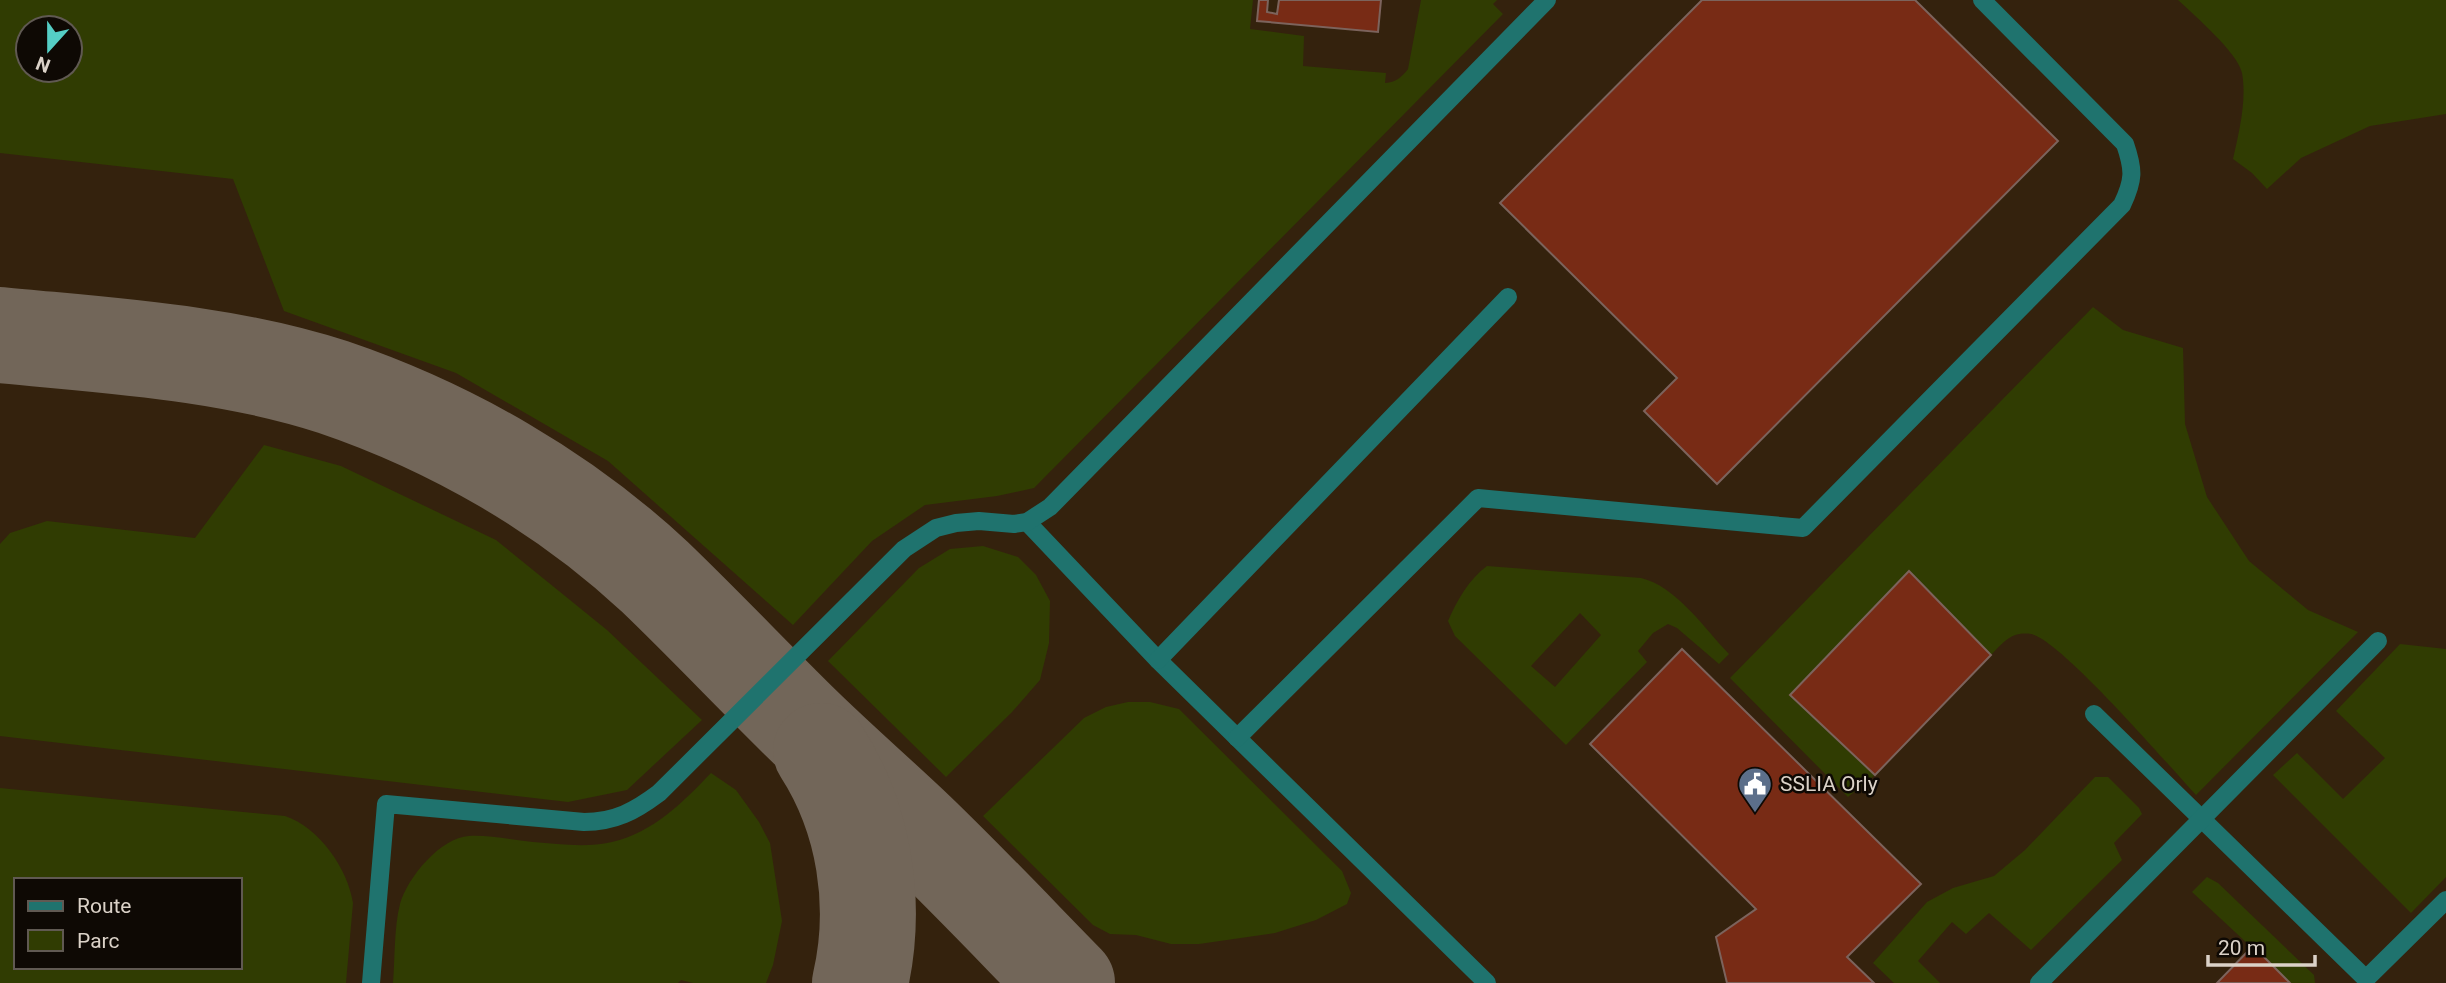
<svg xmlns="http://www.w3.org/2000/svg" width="2446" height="983" font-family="Roboto,sans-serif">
  <rect width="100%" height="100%" fill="#2a1d0e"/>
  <!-- built -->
  <path fill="#34220d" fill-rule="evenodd" d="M0,0H2446V983H0ZM28,28H70V70H28ZM16,880H240V967H16Z"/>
  <!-- green -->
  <g fill="#303c02" fill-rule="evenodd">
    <path d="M0,0H1253L1250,29L1304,36L1303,66L1386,73L1385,83C1396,82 1401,78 1408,69L1421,0H1497L1493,4L1503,14L1034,488L997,496L925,505L872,541L793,625L608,461L456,373L284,311L233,179L0,153ZM28,28H70V70H28Z"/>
    <path d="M2178,0H2446V114L2370,126L2301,158L2267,189L2252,173L2233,159C2239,132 2247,100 2242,73C2238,53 2194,15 2178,0Z"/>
    <path d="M2093,307L2123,330L2183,348L2185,424L2207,497L2249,561L2308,610L2358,632L2196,795C2170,767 2060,639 2031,634C2011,631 2003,643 1991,655L1909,571L1793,691L1875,775L1848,797L1730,678Z"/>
    <path d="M264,445L341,466L496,540L607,630L702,720L627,790L568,802L0,736V544L10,533L47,521L195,538Z"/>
    <path d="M983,546L1018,557L1036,575L1050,601L1049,643L1040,680L1012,712L946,777L828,661L919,568L950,549Z"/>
    <path d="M1487,566L1641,578C1676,586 1705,629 1729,654L1719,664L1677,628L1668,624L1653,633L1638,651L1647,662L1566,745L1455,636L1448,621C1456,602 1469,579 1487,566ZM1580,613L1601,635L1555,687L1531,666Z"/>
    <path d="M2400,644L2446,649V877L2411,913L2273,775L2297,753L2343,799L2385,758L2336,711Z"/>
    <path d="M1128,702H1150L1179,709L1342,871L1351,893L1347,904L1316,920L1275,933L1199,944H1171L1136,935L1110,934L1093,925L983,816L1084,718L1106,707Z"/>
    <path d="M711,773L736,790L759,822L770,843L782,921L773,965L766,983H693L681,980L678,983H393C395,959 394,927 400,904C407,878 441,837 469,836C490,835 512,840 533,842C559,844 586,848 612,842C654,832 682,803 711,773Z"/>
    <path d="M2095,777H2108L2139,808L2142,814L2114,843L2122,860L2031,950L1989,913L1966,934L1952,922L1918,961L1940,983H1894L1873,963L1927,902L1953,888L1994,876L2025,850Z"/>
    <path d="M0,788L285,816C319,827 348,869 353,903L346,983H0ZM16,880H240V967H16Z"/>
    <path d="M2207,877L2218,883L2314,975L2315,983H2290L2192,892Z"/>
  </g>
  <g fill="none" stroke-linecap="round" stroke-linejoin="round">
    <!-- taxiway -->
    <g stroke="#726659" stroke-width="96">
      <path d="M0,335C112,346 225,352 333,387C451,427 564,492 655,577C705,625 753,676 802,724C840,761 879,795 917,831C968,880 1017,932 1067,983"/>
      <path d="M821,751C865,819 878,905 860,983"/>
    </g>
  </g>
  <!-- building -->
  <g fill="#782b15" stroke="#7c635c" stroke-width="2">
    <path d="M1259,0H1268L1267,12L1277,14L1279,0H1381L1378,32L1257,21Z"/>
    <path d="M1702,0H1915L2058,141L1717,484L1644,411L1677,378L1500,203Z"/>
    <path d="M1909,571L1991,655L1875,775L1790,695Z"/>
    <path d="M1682,649L1921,884L1847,957L1874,983H1727L1716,937L1756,909L1590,744Z"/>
    <path d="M2253,946L2290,983H2217Z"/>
  </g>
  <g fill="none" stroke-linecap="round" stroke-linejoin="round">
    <!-- minor -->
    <g stroke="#1f736e" stroke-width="18">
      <path d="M1027,522L1158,660L1487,983"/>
      <path d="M1158,660L1508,297"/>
      <path d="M2094,714L2366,979L2446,900"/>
      <path d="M1237,738L1478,498L1803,528L2122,205C2134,180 2134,170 2125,144L1982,0"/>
      <path d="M371,983L386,804L584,822C615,822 635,811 659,793L904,549L936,528L956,523L979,521L1014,524L1027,522L1050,507L1547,0"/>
      <path d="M2039,983L2378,641"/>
    </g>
  </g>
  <!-- icons -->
  <defs>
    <g id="civic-pin" transform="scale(1.75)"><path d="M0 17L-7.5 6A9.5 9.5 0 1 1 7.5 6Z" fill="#5c6f8a" stroke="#0e0904"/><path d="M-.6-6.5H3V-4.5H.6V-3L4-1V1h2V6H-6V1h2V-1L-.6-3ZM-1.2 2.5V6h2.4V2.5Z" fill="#fff"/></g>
  </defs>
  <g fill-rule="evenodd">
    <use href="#civic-pin" x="1755" y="784"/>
  </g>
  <g text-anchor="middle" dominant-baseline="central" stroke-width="5" stroke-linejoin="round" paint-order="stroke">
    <!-- poi labels -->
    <g font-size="21" fill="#dbd2c8" stroke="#0e0904" text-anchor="start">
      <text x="1780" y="784">SSLIA Orly</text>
    </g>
  </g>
  <!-- legend -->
  <rect x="14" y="878" width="228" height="91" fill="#0e0904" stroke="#605952" stroke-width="2"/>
  <rect x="28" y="901" width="35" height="10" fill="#1f736e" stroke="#605952" stroke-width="2"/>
  <text x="77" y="913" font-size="21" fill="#dbd2c8">Route</text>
  <rect x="28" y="930" width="35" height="21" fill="#303c02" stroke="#605952" stroke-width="2"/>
  <text x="77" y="948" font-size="21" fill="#dbd2c8">Parc</text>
  <!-- north arrow -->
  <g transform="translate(49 49) rotate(201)"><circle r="33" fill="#0e0904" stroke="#605952" stroke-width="2"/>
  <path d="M0-5L12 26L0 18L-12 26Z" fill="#55cec5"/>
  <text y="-10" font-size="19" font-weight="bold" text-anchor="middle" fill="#dbd2c8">N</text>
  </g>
  <!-- scale -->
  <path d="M2208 955v10h107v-10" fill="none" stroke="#dbd2c8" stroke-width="3.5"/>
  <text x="2218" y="955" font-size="21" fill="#dbd2c8" stroke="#0e0904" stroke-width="5" paint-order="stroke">20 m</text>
</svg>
